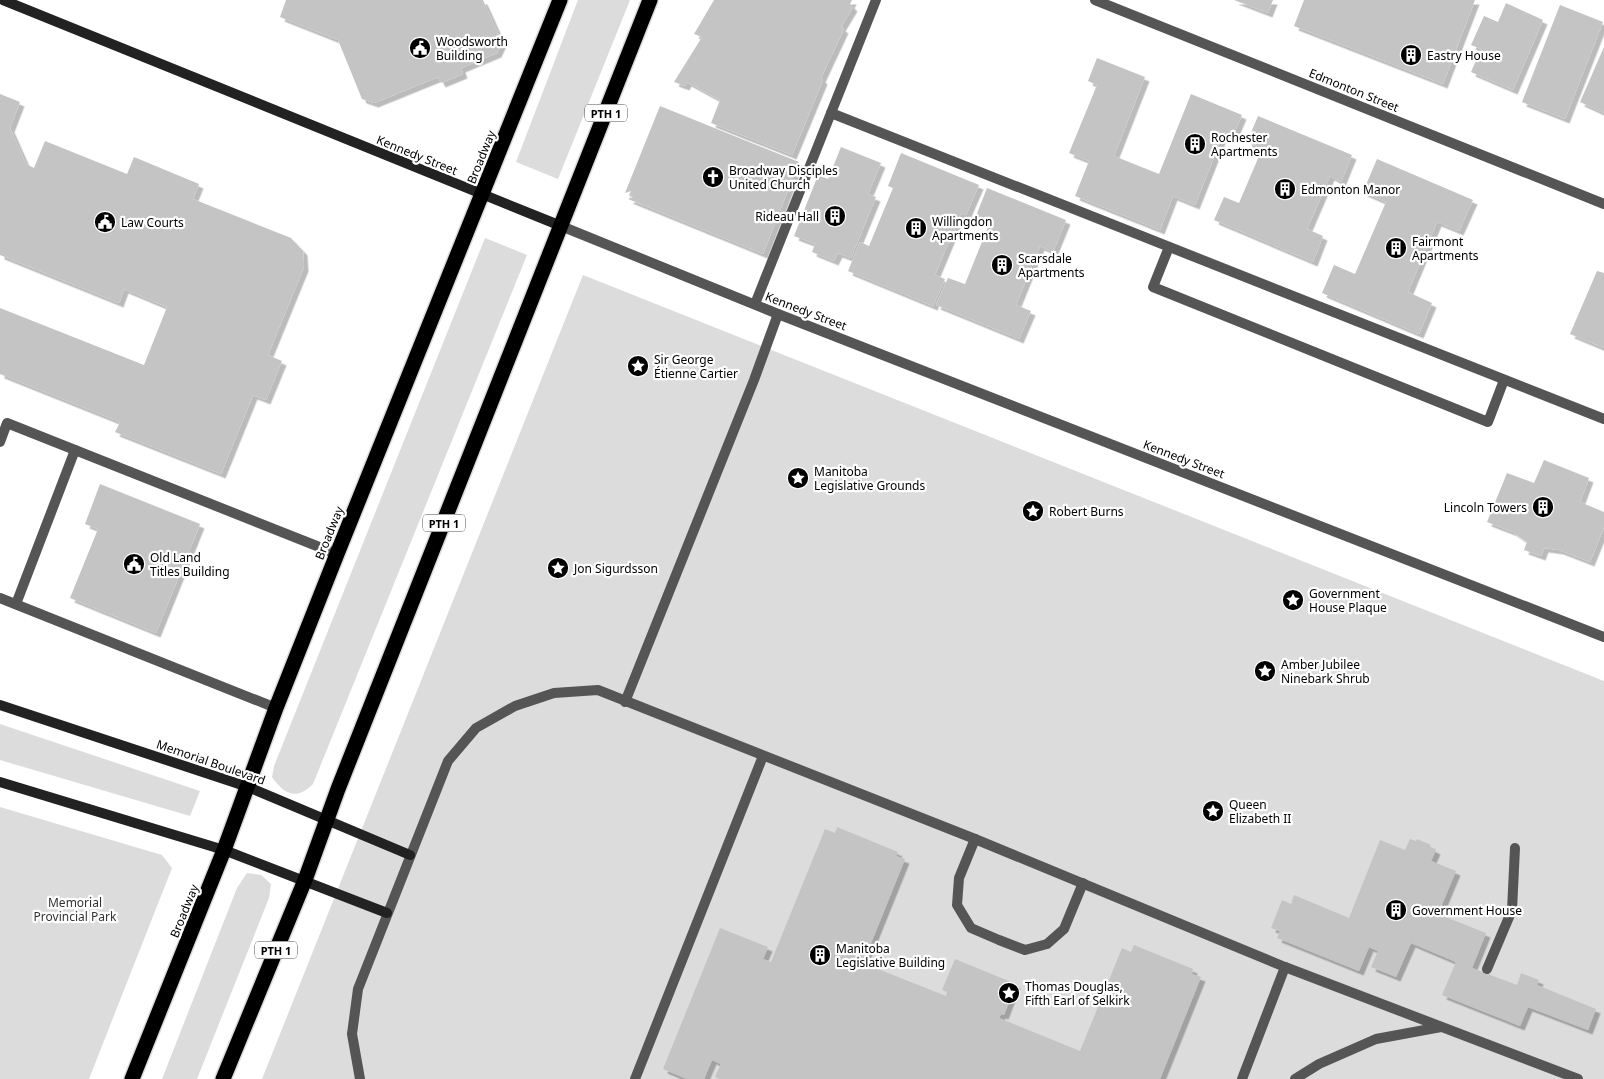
<svg xmlns="http://www.w3.org/2000/svg" width="1604" height="1079" font-family="'Noto Sans',sans-serif">
  <defs>
    <filter id="shadow"><feDropShadow dx="4.5" dy="4.5" stdDeviation="0" flood-color="#0004"/></filter>
  </defs>
  <rect width="100%" height="100%" fill="#fff"/>
  <!-- green -->
  <g fill="#dcdcdc">
    <path d="M578,0H630L558,179L516,162Z"/>
    <path d="M485,238L527,255L313,784C296,801 284,794 272,777L274,766Z"/>
    <path d="M583,275L1604,681V1079H262Z"/>
    <path d="M0,724L200,791L190,816L0,760Z"/>
    <path d="M0,807L162,855L172,868L89,1079H0Z"/>
    <path d="M247,873L261,875L271,884L269,898L197,1079H162L237,888Z"/>
  </g>
  <!-- building -->
  <g fill="#c4c4c4" filter="url(#shadow)">
    <path d="M286,0H483L502,42L497,53L461,68L463,74L441,83L438,77L374,103L362,99L338,40L280,17Z"/>
    <path d="M714,0H852L850,4L853,7L841,27L844,29L821,78L823,80L792,155L711,123L720,100L687,82L685,86L674,82L702,37L694,34Z"/>
    <path d="M1234,0H1273L1268,13Z"/>
    <path d="M1304,0H1475L1443,84L1294,26Z"/>
    <path d="M1506,3L1543,20L1513,90L1471,72L1481,49L1471,45L1484,16L1498,22Z"/>
    <path d="M1560,5L1603,22L1565,119L1522,102Z"/>
    <path d="M1604,47V113L1580,102Z"/>
    <path d="M1097,58L1145,77L1114,156L1159,174L1191,94L1242,115L1233,136L1224,132L1195,205L1173,196L1160,230L1075,196L1089,161L1069,153L1097,85L1088,81Z"/>
    <path d="M0,94L20,102L10,128L26,164L34,168L45,141L127,174L134,157L199,184L193,199L291,238L303,251L304,267L268,355L282,361L266,400L253,395L221,474L115,432L120,422L0,374V308L144,365L167,307L124,289L119,303L0,255Z"/>
    <path d="M660,106L799,162L763,254L628,199L633,197L629,195L631,191L625,193Z"/>
    <path d="M1258,116L1352,155L1341,182L1330,176L1307,229L1323,236L1313,262L1214,220L1224,197L1239,203L1262,149L1247,142Z"/>
    <path d="M841,147L881,163L868,194L876,197L851,258L838,253L834,261L812,252L815,244L794,236L818,175L828,179Z"/>
    <path d="M901,153L979,185L966,215L961,213L935,275L945,279L933,306L848,271L860,242L869,246L893,188L888,186Z"/>
    <path d="M1377,159L1473,200L1459,231L1437,222L1408,292L1432,303L1419,334L1322,293L1334,265L1355,274L1386,202L1363,192Z"/>
    <path d="M987,188L1066,220L1053,252L1040,246L1016,305L1031,311L1019,339L936,305L948,278L965,284L990,222L976,216Z"/>
    <path d="M1597,271L1604,273V348L1570,334Z"/>
    <path d="M1544,460L1589,478L1580,502L1604,512V527L1590,562L1559,550L1544,548L1541,556L1524,550L1527,542L1513,532L1487,522L1507,473L1534,483Z"/>
    <path d="M100,484L200,524L156,633L70,598L98,529L85,524Z"/>
    <path d="M837,827L898,852L896,856L905,859L863,963L946,996L947,992L942,990L955,959L1016,984L1004,1015L1001,1014L999,1018L1080,1051L1122,948L1131,952L1134,945L1193,969L1192,974L1201,977L1160,1079H719L715,1077L721,1064L712,1060L704,1079H687L663,1069L720,928L768,947L763,959L771,962L825,829L835,833Z"/>
    <path d="M1410,839L1416,841L1417,839L1431,845L1430,847L1436,850L1431,861L1456,871L1438,914L1486,933L1472,968L1517,985L1521,973L1539,980L1537,985L1596,1009L1588,1030L1528,1007L1520,1026L1442,995L1456,962L1411,943L1396,977L1371,967L1378,951L1369,947L1359,971L1277,938L1280,931L1271,928L1282,900L1291,904L1294,895L1349,918L1380,840L1405,850Z"/>
  </g>
  <g fill="none" stroke-linecap="round" stroke-linejoin="round">
    <!-- highway casing -->
    <g stroke="#dbdbdb" stroke-width="18">
      <g id="highway">
        <path d="M132,1079L224,850L276,708L337,554L560,0"/>
        <path d="M223,1079L305,880L338,789L650,0"/>
      </g>
    </g>
    <!-- lane -->
    <g stroke="#555" stroke-width="10">
      <path d="M831,113L1604,419"/>
      <path d="M1169,247L1153,287L1488,422L1504,380"/>
      <path d="M755,304L876,0"/>
      <path d="M0,442L7,423L337,554"/>
      <path d="M0,598L276,708"/>
      <path d="M16,604L75,450"/>
      <path d="M625,702L754,380L778,314"/>
      <path d="M975,839L959,878L957,905L971,928L999,940L1025,950L1047,944L1064,929L1083,883"/>
      <path d="M1487,969L1512,910L1515,848"/>
      <path d="M360,1079L352,1034L358,989L448,761L476,728L515,706L554,693L598,690L975,839L1285,967L1578,1079"/>
      <path d="M635,1079L763,756"/>
      <path d="M1242,1079L1285,967"/>
      <path d="M1295,1079L1319,1064L1376,1039L1441,1027"/>
    </g>
    <!-- street -->
    <g stroke="#555" stroke-width="10">
      <path d="M1095,0L1604,204"/>
      <path d="M561,226L778,314L1604,637"/>
    </g>
    <!-- secondary -->
    <g stroke="#222" stroke-width="10">
      <path d="M3,0L561,226"/>
      <path d="M0,705L248,787L410,855"/>
      <path d="M0,782L224,850L387,913"/>
    </g>
    <!-- highway -->
    <use href="#highway" stroke="#000" stroke-width="15"/>
  </g>
  <!-- icons -->
  <defs>
    <g id="civic-disc" transform="scale(1.125)"><circle r="9.5" fill="#000" stroke="#fff"/><path d="M-.6-6.5H3V-4.5H.6V-3L4-1V1h2V6H-6V1h2V-1L-.6-3ZM-1.2 2.5V6h2.4V2.5Z" fill="#fff"/></g>
    <g id="building-disc" transform="scale(1.125)"><circle r="9.5" fill="#000" stroke="#fff"/><path d="M-4-6H4V6H1V3H-1V6H-4ZM-2.5-4.3h1.7v1.8h-1.7ZM.8-4.3h1.7v1.8H.8ZM-2.5-1h1.7V.8h-1.7ZM.8-1h1.7V.8H.8Z" fill="#fff"/></g>
    <g id="church-disc" transform="scale(1.125)"><circle r="9.5" fill="#000" stroke="#fff"/><path d="M-1.2-6h2.4v3.5h3.3v2.4h-3.3V6h-2.4V-.1h-3.3v-2.4h3.3Z" fill="#fff"/></g>
    <g id="sight-disc" transform="scale(1.125)"><circle r="9.5" fill="#000" stroke="#fff"/><path d="M0-6L1.8-2.2L6-1.7L2.9 1.2L3.7 5.4L0 3.3L-3.7 5.4L-2.9 1.2L-6-1.7L-1.8-2.2Z" fill="#fff"/></g>
  </defs>
  <g fill-rule="evenodd">
    <use href="#civic-disc" x="420" y="48"/>
    <use href="#building-disc" x="1411" y="55"/>
    <use href="#building-disc" x="1195" y="144"/>
    <use href="#church-disc" x="713" y="177"/>
    <use href="#building-disc" x="1285" y="189"/>
    <use href="#building-disc" x="835" y="216"/>
    <use href="#civic-disc" x="105" y="222"/>
    <use href="#building-disc" x="916" y="228"/>
    <use href="#building-disc" x="1396" y="248"/>
    <use href="#building-disc" x="1002" y="265"/>
    <use href="#sight-disc" x="638" y="366"/>
    <use href="#sight-disc" x="798" y="478"/>
    <use href="#building-disc" x="1543" y="507"/>
    <use href="#sight-disc" x="1033" y="511"/>
    <use href="#civic-disc" x="134" y="564"/>
    <use href="#sight-disc" x="558" y="568"/>
    <use href="#sight-disc" x="1293" y="600"/>
    <use href="#sight-disc" x="1265" y="671"/>
    <use href="#sight-disc" x="1213" y="811"/>
    <use href="#building-disc" x="1396" y="910"/>
    <use href="#building-disc" x="820" y="955"/>
    <use href="#sight-disc" x="1009" y="993"/>
  </g>
  <g text-anchor="middle" dominant-baseline="central" stroke-width="4.5" stroke-linejoin="round" paint-order="stroke">
    <!-- shield labels -->
    <g fill="#fff" stroke="#4c4c4c" stroke-width="1">
      <rect x="585" y="104.5" width="42" height="17" rx="4"/>
      <rect x="423" y="514.5" width="42" height="17" rx="4"/>
      <rect x="255" y="941.5" width="42" height="17" rx="4"/>
    </g>
    <g font-size="11" font-weight="bold" fill="#000">
      <text x="606" y="113">PTH 1</text>
      <text x="444" y="523">PTH 1</text>
      <text x="276" y="950">PTH 1</text>
    </g>
    <!-- poi labels -->
    <g font-size="12" fill="#000" stroke="#fff" text-anchor="start">
      <text x="436" y="41">Woodsworth<tspan x="436" dy="14">Building</tspan></text>
      <text x="1427" y="55">Eastry House</text>
      <text x="1211" y="137">Rochester<tspan x="1211" dy="14">Apartments</tspan></text>
      <text x="729" y="170">Broadway Disciples<tspan x="729" dy="14">United Church</tspan></text>
      <text x="1301" y="189">Edmonton Manor</text>
      <text x="819" y="216" text-anchor="end">Rideau Hall</text>
      <text x="932" y="221">Willingdon<tspan x="932" dy="14">Apartments</tspan></text>
      <text x="121" y="222">Law Courts</text>
      <text x="1412" y="241">Fairmont<tspan x="1412" dy="14">Apartments</tspan></text>
      <text x="1018" y="258">Scarsdale<tspan x="1018" dy="14">Apartments</tspan></text>
      <text x="654" y="359">Sir George<tspan x="654" dy="14">Étienne Cartier</tspan></text>
      <text x="814" y="471">Manitoba<tspan x="814" dy="14">Legislative Grounds</tspan></text>
      <text x="1527" y="507" text-anchor="end">Lincoln Towers</text>
      <text x="1049" y="511">Robert Burns</text>
      <text x="150" y="557">Old Land<tspan x="150" dy="14">Titles Building</tspan></text>
      <text x="574" y="568">Jon Sigurdsson</text>
      <text x="1309" y="593">Government<tspan x="1309" dy="14">House Plaque</tspan></text>
      <text x="1281" y="664">Amber Jubilee<tspan x="1281" dy="14">Ninebark Shrub</tspan></text>
      <text x="1229" y="804">Queen<tspan x="1229" dy="14">Elizabeth II</tspan></text>
      <text x="1412" y="910">Government House</text>
      <text x="836" y="948">Manitoba<tspan x="836" dy="14">Legislative Building</tspan></text>
      <text x="1025" y="986">Thomas Douglas,<tspan x="1025" dy="14">Fifth Earl of Selkirk</tspan></text>
    </g>
    <!-- street labels -->
    <g font-size="12" fill="#000" stroke="#fff">
      <text transform="translate(1354 90) rotate(22)">Edmonton Street</text>
      <text transform="translate(417 155) rotate(22)">Kennedy Street</text>
      <text transform="translate(481 157) rotate(-68)">Broadway</text>
      <text transform="translate(806 311) rotate(21)">Kennedy Street</text>
      <text transform="translate(1184 459) rotate(21)">Kennedy Street</text>
      <text transform="translate(329 533) rotate(-68)">Broadway</text>
      <text transform="translate(211 762) rotate(19)">Memorial Boulevard</text>
      <text transform="translate(184 911) rotate(-68)">Broadway</text>
    </g>
    <!-- park labels -->
    <g font-size="12" fill="#333" stroke="#fff">
      <text x="75" y="902">Memorial<tspan x="75" dy="14">Provincial Park</tspan></text>
    </g>
  </g>
</svg>
